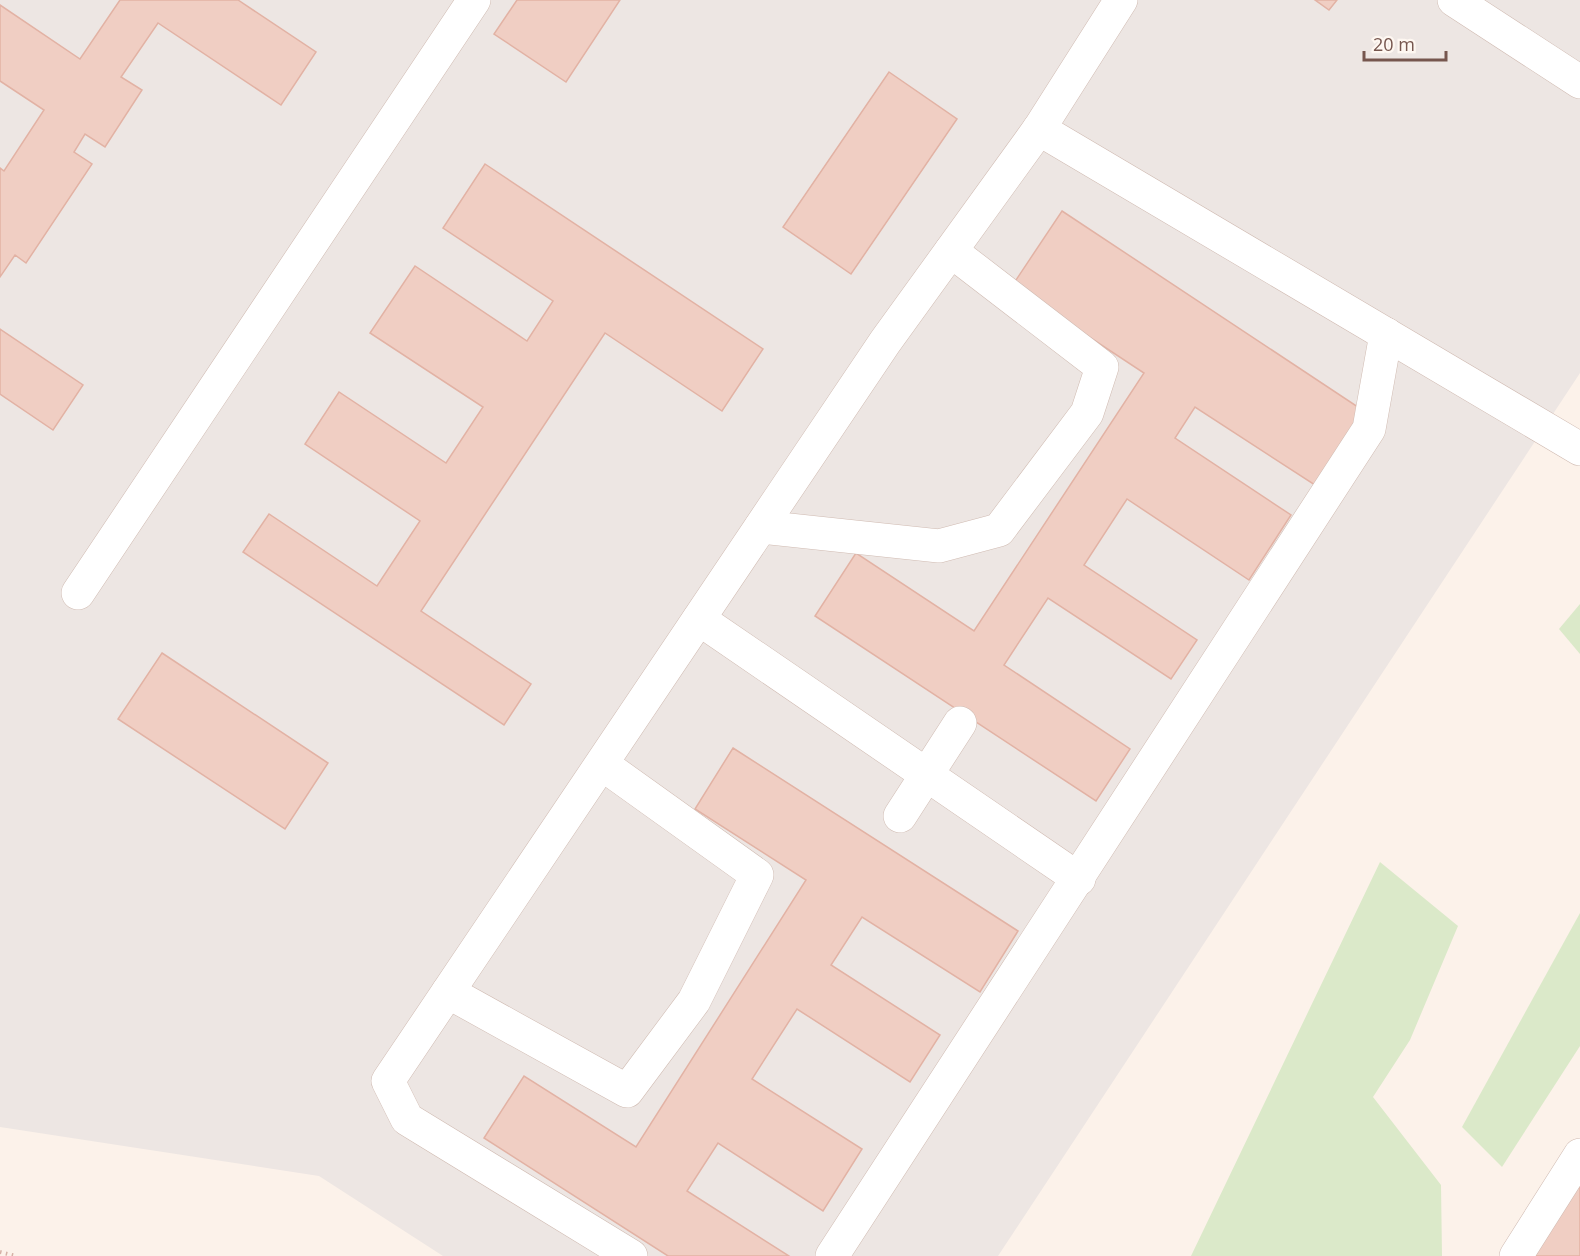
<svg xmlns="http://www.w3.org/2000/svg" width="1580" height="1256" font-family="'Open Sans',sans-serif">
  <rect width="100%" height="100%" fill="#fcf2ea"/>
  <!-- industrial -->
  <path fill="#ede6e3" d="M0,0H1580V373L998,1256H443L319,1176L0,1127Z"/>
  <!-- green -->
  <g fill="#dbe9c9">
    <path d="M1580,604V654L1559,629Z"/>
    <path d="M1380,862L1458,926L1410,1040L1373,1097L1441,1185L1442,1256H1191Z"/>
    <path d="M1580,913V1046L1502,1167L1462,1127Z"/>
  </g>
  <!-- building -->
  <g fill="#f0cec3" stroke="#e2b2a4" stroke-width="1.5">
    <path d="M120,0H238L316,52L281,105L158,23L121,77L142,90L105,147L85,134L74,152L92,164L26,263L15,255L0,277V168L4,171L44,110L0,81V5L80,59Z"/>
    <path d="M517,0H620L566,82L494,34Z"/>
    <path d="M1315,0H1337L1329,10Z"/>
    <path d="M889,72L957,119L851,274L783,227Z"/>
    <path d="M485,164L763,349L722,411L605,333L421,611L531,684L504,725L243,552L269,514L377,586L420,521L305,444L339,392L446,463L483,407L370,333L415,266L527,341L553,301L443,228Z"/>
    <path d="M1062,211L1367,413L1318,487L1195,407L1175,438L1291,515L1249,580L1127,499L1084,565L1197,640L1171,679L1048,598L1004,665L1130,749L1096,801L815,616L856,553L974,631L1144,373L1012,286Z"/>
    <path d="M0,329L83,385L53,430L0,394Z"/>
    <path d="M162,653L328,763L285,829L118,719Z"/>
    <path d="M733,748L1018,931L980,992L862,917L831,965L940,1035L910,1082L797,1009L752,1079L862,1149L823,1211L718,1143L687,1191L789,1256H668L484,1138L524,1076L636,1147L806,880L695,809Z"/>
    <path d="M1580,1182V1256H1535Z"/>
  </g>
  <g fill="none" stroke-linecap="round" stroke-linejoin="round">
    <!-- minor casing -->
    <g stroke="#d0bbb2" stroke-width="34">
      <g id="minor">
        <path d="M1454,0L1580,82"/>
        <path d="M1039,129L1580,449"/>
        <path d="M761,527L939,546L999,530L1087,413L1102,367L951,251"/>
        <path d="M78,593L474,0"/>
        <path d="M699,619L1079,879"/>
        <path d="M900,816L960,723"/>
        <path d="M448,992L627,1091L694,1001L757,875L602,764"/>
        <path d="M631,1256L407,1119L388,1081L885,342L1039,129L1121,0"/>
        <path d="M832,1256L1369,429L1386,334"/>
        <path d="M1516,1256L1580,1155"/>
      </g>
    </g>
    <!-- path -->
    <path stroke="#d5b1a6" stroke-width="4" stroke-dasharray="1.5 4.5" stroke-linecap="butt" d="M0,1252L16,1256"/>
    <!-- minor -->
    <use href="#minor" stroke="#fff" stroke-width="33"/>
  </g>
  <!-- scale -->
  <path d="M1364 51v9h82v-9" fill="none" stroke="#76564e" stroke-width="3"/>
  <text x="1373" y="51" font-size="18" fill="#76564e" stroke="#fef7f1" stroke-width="4.5" paint-order="stroke">20 m</text>
</svg>
